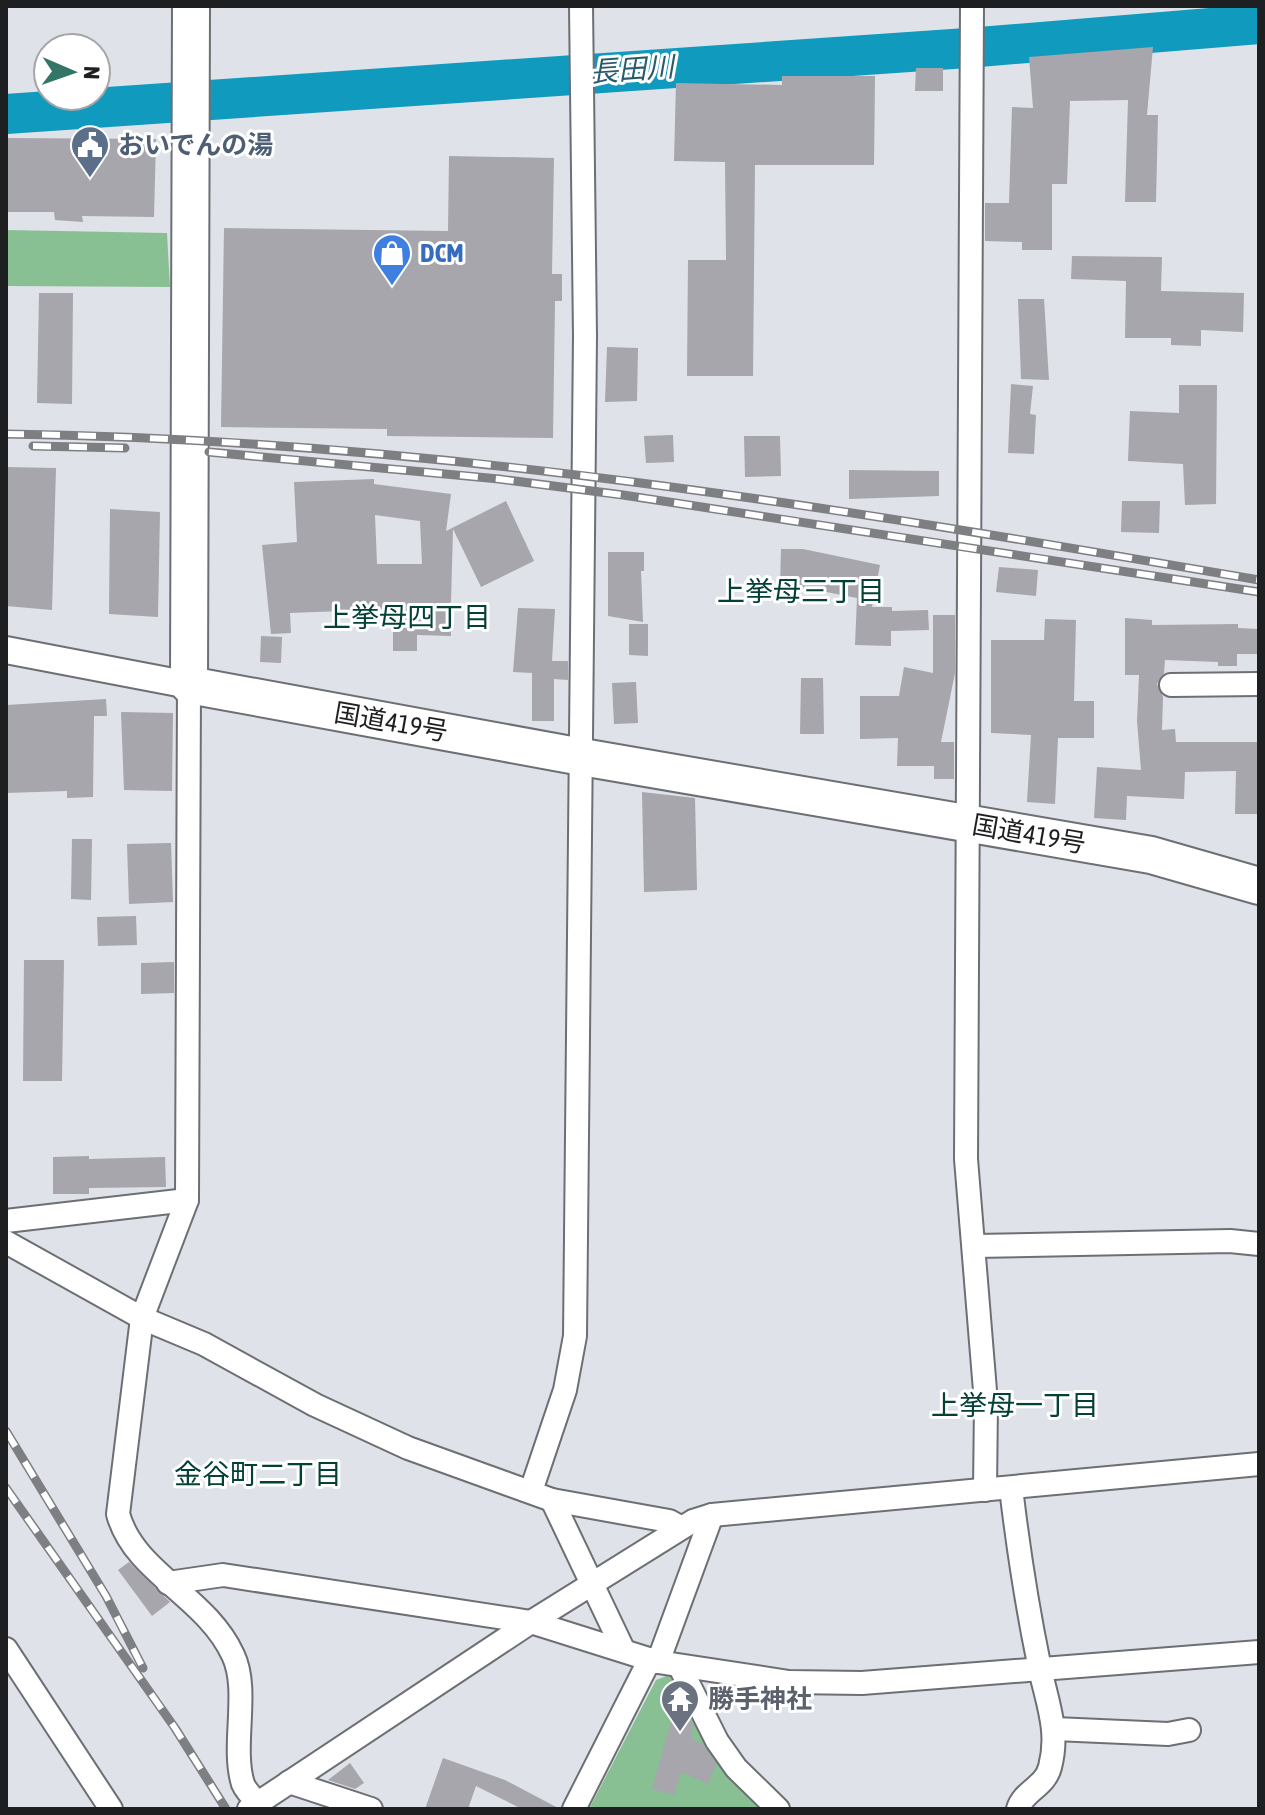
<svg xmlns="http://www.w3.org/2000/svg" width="1265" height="1815" font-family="'Asap Condensed','Noto Sans JP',sans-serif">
  <rect width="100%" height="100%" fill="#dfe2e8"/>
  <!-- green -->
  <g fill="#88c093">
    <path d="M6,230L167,233L170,287L6,286Z"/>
    <path d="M669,1675L681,1688L774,1809H589L656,1680Z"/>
  </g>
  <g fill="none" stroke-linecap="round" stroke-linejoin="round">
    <!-- river -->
    <path stroke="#109abe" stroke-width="40" d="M6,114L967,48L1259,24"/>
  </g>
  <!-- building -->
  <g fill="#a6a6ac" fill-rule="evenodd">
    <path d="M1153,47L1147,115H1158L1156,202H1125L1128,100L1070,101L1067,184H1052V250H1022V242L985,241V203H1009L1012,107L1033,108L1029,57Z"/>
    <path d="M916,68H943V91H915Z"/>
    <path d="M782,76H875L874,165H755L753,376H687L688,260H726L725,162L674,161L676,83L782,85Z"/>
    <path d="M6,138L156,139L154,217L82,216L83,222L55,220L54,212H6Z"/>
    <path d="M449,156L554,158L552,274H562V301H555L553,438L387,436V429L221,427L224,228L448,231Z"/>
    <path d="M1072,256L1162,257L1161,291L1244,293L1243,332L1201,330V346L1171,345V338H1125L1126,281L1071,279Z"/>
    <path d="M39,293H73L72,404L37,403Z"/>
    <path d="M1018,299H1044L1049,380L1021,379Z"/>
    <path d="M607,347L638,348L637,401L605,402Z"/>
    <path d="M1011,384L1033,386L1030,414L1036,415L1034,454L1008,453Z"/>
    <path d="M1179,385H1217L1216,504L1185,505L1183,464L1128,461L1130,411L1179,413Z"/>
    <path d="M673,435L674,462L646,463L644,436Z"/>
    <path d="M744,436H780L781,476L745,477Z"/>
    <path d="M6,467L56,468L52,610L6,606Z"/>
    <path d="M849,470L939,471V496L849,499Z"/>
    <path d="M374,479V484L451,494L446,531L506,501L534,561L481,587L453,529L451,602L448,604H451V636L417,635V651H393V609L290,613L291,633L271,634L262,545L297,542L294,482ZM375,515L420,521L422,564H377Z"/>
    <path d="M1122,501H1160L1159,533L1121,532Z"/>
    <path d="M110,509L160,512L158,617L109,614Z"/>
    <path d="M781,549H803L880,565L872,607H892V611L928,610L929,630L891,631V646L855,645L857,598L811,589L780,588Z"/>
    <path d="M608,552H644V571H641L643,622L608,616Z"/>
    <path d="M999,567L1038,570L1036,596L996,592Z"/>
    <path d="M518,608L555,609L552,661H568V680L554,679V721H532V673L513,672Z"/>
    <path d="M933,615H955V673L941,742H954V779H934V766H897L898,738L860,739V696H899L904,667L933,673Z"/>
    <path d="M1125,618L1152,620V625L1238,624V628L1259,629V654H1237V666H1218V662L1165,660L1164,673L1157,684L1163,697L1162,730L1175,729L1176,742H1259V814H1235L1236,771L1185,772L1184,799L1127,796L1126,820L1094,818L1097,767L1141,770L1137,721L1139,675H1125Z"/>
    <path d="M1045,619L1076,620L1074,701H1094V738H1058L1055,804L1027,802L1031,735L991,733V640H1044Z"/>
    <path d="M629,624H648V656L629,655Z"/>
    <path d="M261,636L282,637L281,663L260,662Z"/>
    <path d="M801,678H823L824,734H800Z"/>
    <path d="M636,682L638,723L614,724L612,683Z"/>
    <path d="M106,699L107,716H94L93,797L67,798V791L6,793V705Z"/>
    <path d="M121,712L173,713L172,791L124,790Z"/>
    <path d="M642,792L695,798L697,890L644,892Z"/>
    <path d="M72,839H92L91,900L71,899Z"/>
    <path d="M171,843L173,902L129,904L127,844Z"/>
    <path d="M136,916L137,945L98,946L97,917Z"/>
    <path d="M24,960H64L62,1081H23Z"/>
    <path d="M174,962V993L141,994V963Z"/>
    <path d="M89,1156V1159L165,1157L166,1187L89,1188V1194H53V1157Z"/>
    <path d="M129,1562L170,1602L152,1616L118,1570Z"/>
    <path d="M672,1718L693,1723L691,1739L703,1744L716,1764L708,1784L681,1772L674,1795L652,1789Z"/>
    <path d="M443,1758L505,1780L560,1809H522L476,1786L468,1809H425Z"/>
    <path d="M350,1763L364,1783L355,1789L328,1780Z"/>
  </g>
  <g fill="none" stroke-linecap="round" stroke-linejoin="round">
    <!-- minor casing -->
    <g stroke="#6c6f74" stroke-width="26">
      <g id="minor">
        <path d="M972,6L966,1159L986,1403L985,1490"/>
        <path d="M189,685L187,1200L142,1318L118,1514C134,1573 206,1596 233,1655C250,1690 231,1746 243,1784C246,1791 253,1798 258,1803"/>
        <path d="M1171,685L1259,684"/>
        <path d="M6,1221L187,1200"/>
        <path d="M6,1242L142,1318L204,1344L315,1405L408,1448L552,1500L669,1521L680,1527"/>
        <path d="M975,1246L1230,1241L1259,1244"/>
        <path d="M1011,1488C1018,1547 1027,1606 1039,1664C1046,1700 1060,1730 1050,1767C1045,1787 1023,1791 1018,1809"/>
        <path d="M531,1491L565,1390L575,1336L585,336L581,6"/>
        <path d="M552,1500L623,1649"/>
        <path d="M168,1583L223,1575L531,1622L658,1662L789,1682L862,1683L1259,1652"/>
        <path d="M6,1649L111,1809"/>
        <path d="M658,1662L712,1515"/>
        <path d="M680,1667L717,1741L736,1768L778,1809"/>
        <path d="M1055,1729L1168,1734L1189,1730"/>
        <path d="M289,1782L371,1809"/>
        <path d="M249,1809L531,1622L693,1521L712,1515L1259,1464"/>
        <path d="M574,1809L650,1659"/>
      </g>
    </g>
    <!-- tertiary casing -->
    <g stroke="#6c6f74" stroke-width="30">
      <path id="tertiary" d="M6,650L189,685"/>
    </g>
    <!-- trunk casing -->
    <g stroke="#6c6f74" stroke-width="40">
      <path id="trunk" d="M191,6L189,685L582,757L1151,855L1259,886"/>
    </g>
    <!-- minor -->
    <use href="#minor" stroke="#fff" stroke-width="22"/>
    <!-- tertiary -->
    <use href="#tertiary" stroke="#fff" stroke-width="26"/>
    <!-- trunk -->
    <use href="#trunk" stroke="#fff" stroke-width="36"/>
    <!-- rail casing -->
    <g stroke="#7d7f83" stroke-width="9">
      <g id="rail">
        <path d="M6,434C427,439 845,509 1259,580"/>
        <path d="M33,446L125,448"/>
        <path d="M209,452L499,479L623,495L1259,592"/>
        <path d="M6,1431L106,1596L143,1668"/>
        <path d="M6,1488L175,1728L226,1809"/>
      </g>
    </g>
    <!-- rail -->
    <use href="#rail" stroke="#fff" stroke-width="6" stroke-dasharray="18" stroke-linecap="butt"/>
  </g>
  <!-- icons -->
  <defs>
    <g id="civic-pin" transform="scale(2)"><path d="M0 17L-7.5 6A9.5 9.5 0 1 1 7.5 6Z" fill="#5c6f8a" stroke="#fff"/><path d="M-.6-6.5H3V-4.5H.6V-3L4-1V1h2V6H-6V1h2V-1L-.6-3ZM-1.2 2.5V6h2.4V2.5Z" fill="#fff"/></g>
    <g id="shop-pin" transform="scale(2)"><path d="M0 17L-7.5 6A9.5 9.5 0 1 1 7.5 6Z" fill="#3f7fe0" stroke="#fff"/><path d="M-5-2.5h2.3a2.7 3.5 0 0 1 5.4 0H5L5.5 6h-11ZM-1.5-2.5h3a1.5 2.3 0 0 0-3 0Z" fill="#fff"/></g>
    <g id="temple-pin" transform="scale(2)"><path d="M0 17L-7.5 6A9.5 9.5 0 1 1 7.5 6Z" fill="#6b7280" stroke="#fff"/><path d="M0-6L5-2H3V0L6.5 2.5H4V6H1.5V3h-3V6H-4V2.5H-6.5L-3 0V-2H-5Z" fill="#fff"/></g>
  </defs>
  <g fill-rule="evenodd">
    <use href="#civic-pin" x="90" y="145"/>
    <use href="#shop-pin" x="392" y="253"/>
    <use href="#temple-pin" x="680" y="1699"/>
  </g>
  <g text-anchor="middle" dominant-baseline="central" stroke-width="6" stroke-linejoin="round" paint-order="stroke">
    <!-- service labels -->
    <g font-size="26" font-weight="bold" fill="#4e5e75" stroke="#fff" text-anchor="start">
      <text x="118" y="145">おいでんの湯</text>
    </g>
    <!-- shop labels -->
    <g font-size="26" font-weight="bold" fill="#366cbe" stroke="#fff" text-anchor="start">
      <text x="420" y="253">DCM</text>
    </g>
    <!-- street labels -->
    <g font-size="26" fill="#1e1f21" stroke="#fff">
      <text transform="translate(391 722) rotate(10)">国道419号</text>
      <text transform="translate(1029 834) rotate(10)">国道419号</text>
    </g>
    <!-- worship labels -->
    <g font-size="26" font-weight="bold" fill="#5b616d" stroke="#fff" text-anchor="start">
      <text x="708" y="1699">勝手神社</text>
    </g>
    <!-- water labels -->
    <g font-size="28" font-style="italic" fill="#2a5a6a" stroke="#fff">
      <text transform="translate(632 69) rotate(-4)">長田川</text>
    </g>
    <!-- neighbourhood labels -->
    <g font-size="28" fill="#034036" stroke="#fff">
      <text x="801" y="591">上挙母三丁目</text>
      <text x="407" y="617">上挙母四丁目</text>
      <text x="1015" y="1405">上挙母一丁目</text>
      <text x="258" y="1474">金谷町二丁目</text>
    </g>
  </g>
  <!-- border -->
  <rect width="1265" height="1815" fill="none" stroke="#1e1f21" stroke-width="16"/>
  <!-- north arrow -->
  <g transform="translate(72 72) rotate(92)"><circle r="38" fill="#ffffff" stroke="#a5a5a6" stroke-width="2"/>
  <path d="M0-6L14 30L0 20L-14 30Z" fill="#337668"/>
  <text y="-12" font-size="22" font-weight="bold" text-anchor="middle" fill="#1e1f21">N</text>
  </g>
</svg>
